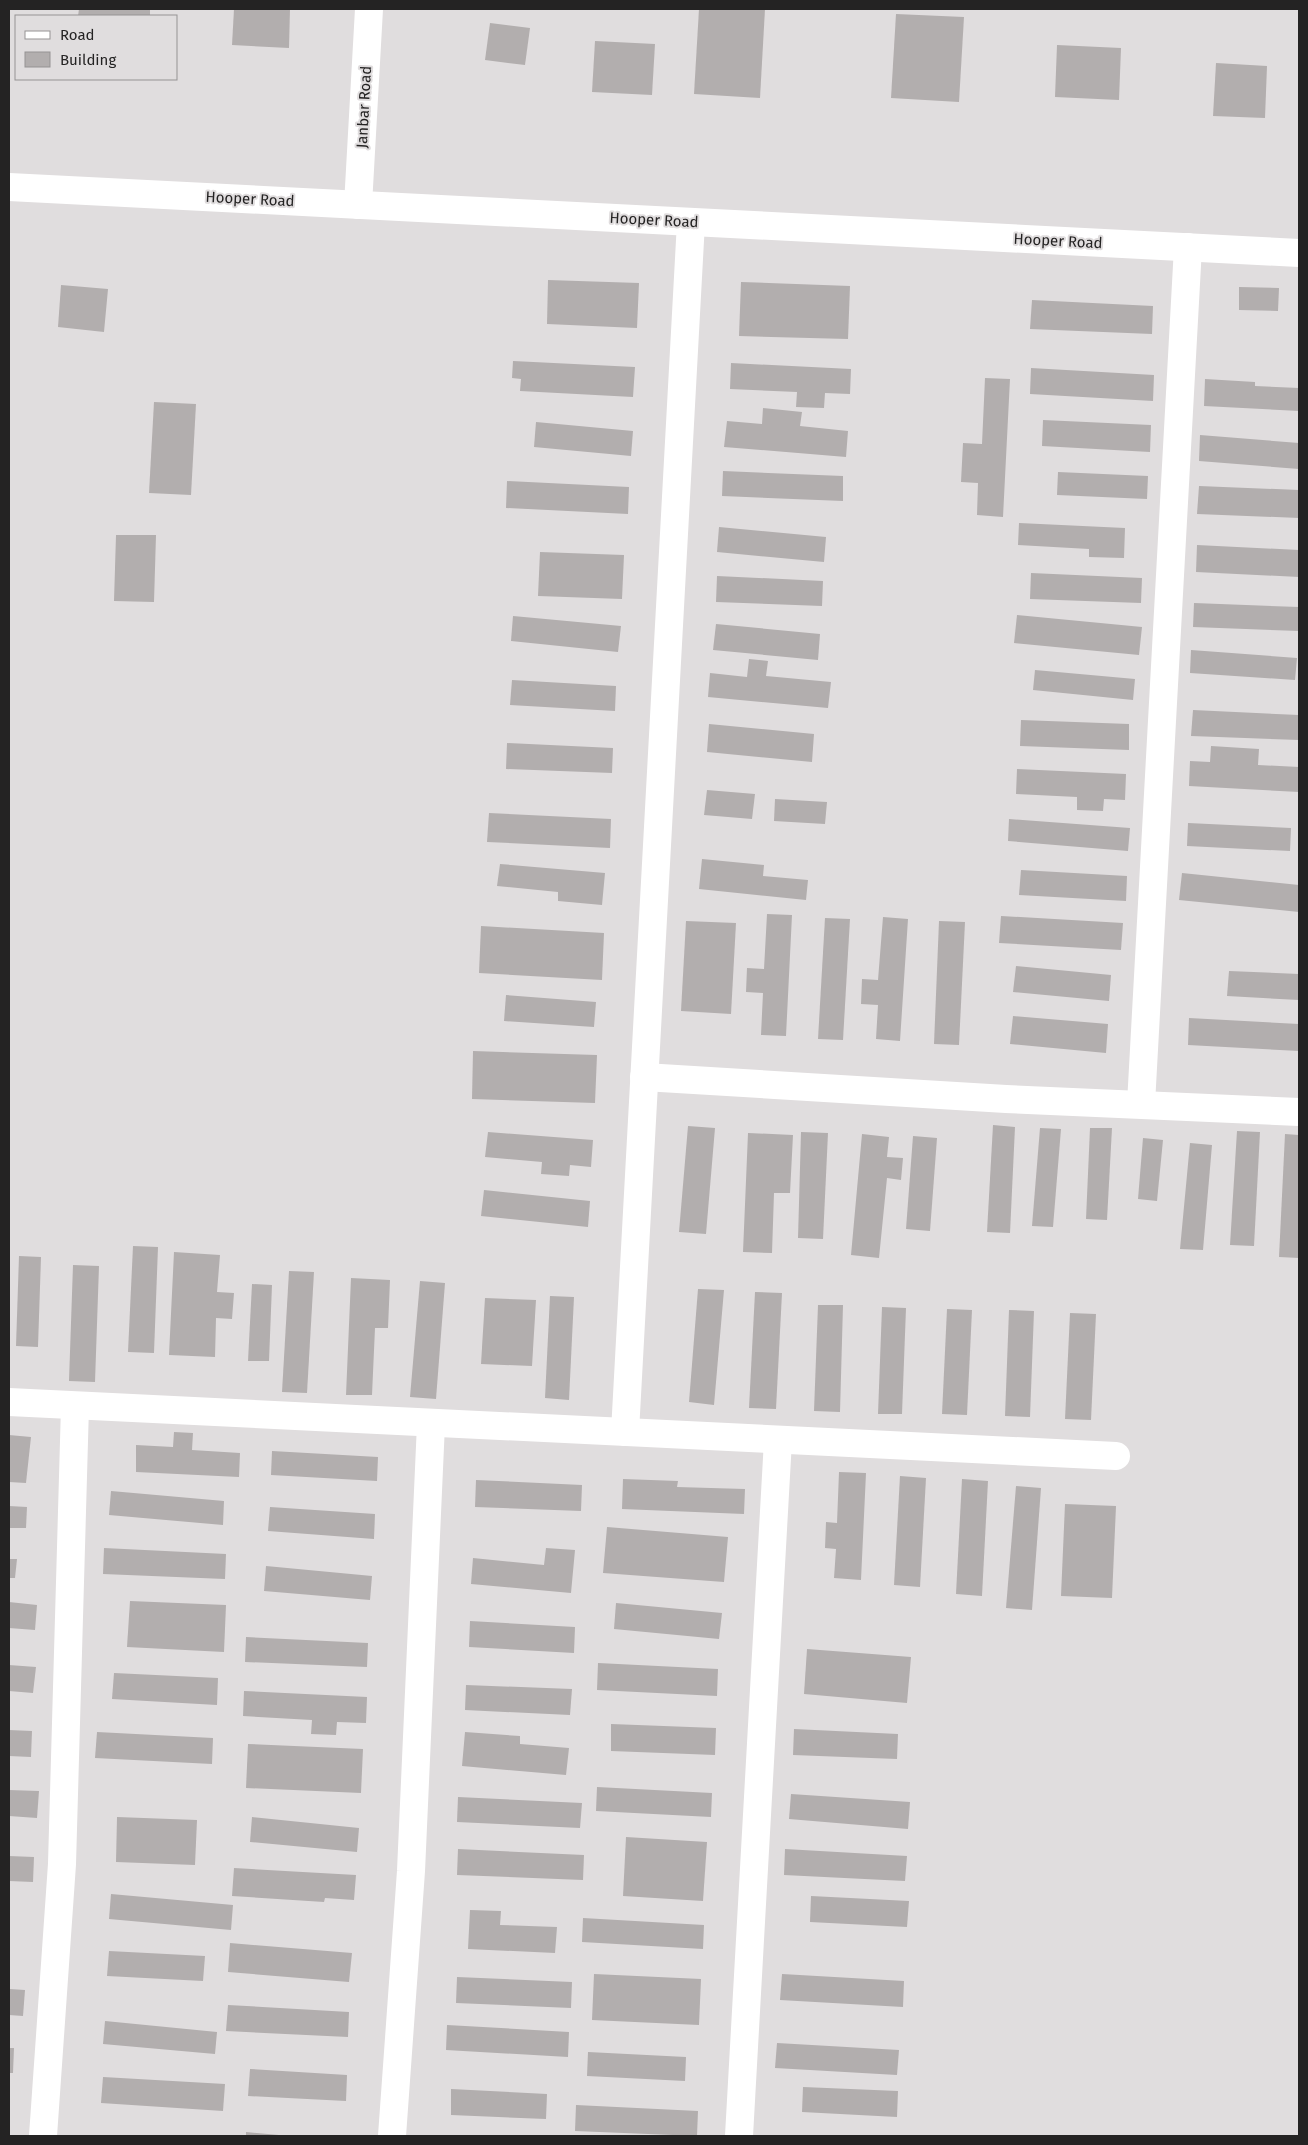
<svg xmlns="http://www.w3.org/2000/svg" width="1308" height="2145" font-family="'Fira Sans',sans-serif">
  <rect width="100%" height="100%" fill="#e0ddde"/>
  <!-- building -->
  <g fill="#b2aeae">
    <path d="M79,9H150V16H78Z"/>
    <path d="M234,9H290L289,48L232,45Z"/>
    <path d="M699,9H765L760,98L694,94Z"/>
    <path d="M896,14L964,17L959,102L891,98Z"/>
    <path d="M490,23L530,28L525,65L485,60Z"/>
    <path d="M595,41L655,44L652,95L592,92Z"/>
    <path d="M1057,45L1121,48L1119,100L1055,97Z"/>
    <path d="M1216,63L1267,66L1265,118L1213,116Z"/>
    <path d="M548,280L639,283L637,328L547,324Z"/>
    <path d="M741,282L850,286L848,339L739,336Z"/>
    <path d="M61,285L108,289L104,332L58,327Z"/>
    <path d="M1239,287L1279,288L1278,311L1239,310Z"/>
    <path d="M1032,300L1153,306L1152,334L1030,329Z"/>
    <path d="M513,361L635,367L633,397L520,391L521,379L512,378Z"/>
    <path d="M731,363L851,369L850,394L825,393L824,408L796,407L797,392L730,389Z"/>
    <path d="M1031,368L1154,375L1153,401L1030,394Z"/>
    <path d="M985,378L1010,379L1003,517L977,515L978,483L961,482L963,443L982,444Z"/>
    <path d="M1205,379L1255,382V386L1299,388V411L1204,406Z"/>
    <path d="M154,402L196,404L191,495L149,493Z"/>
    <path d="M763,408L802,412L800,426L848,431L846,457L724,447L727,421L762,424Z"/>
    <path d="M1043,420L1151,425L1150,452L1042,446Z"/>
    <path d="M536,422L633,431L631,456L534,447Z"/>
    <path d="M1200,435L1299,443V469L1199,461Z"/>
    <path d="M723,471L843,476V501L722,496Z"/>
    <path d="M1058,472L1148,476L1147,499L1057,495Z"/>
    <path d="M507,481L629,487L628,514L506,508Z"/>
    <path d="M1199,486L1299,490V518L1197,514Z"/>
    <path d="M1019,523L1125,528L1124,558L1089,557V549L1018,545Z"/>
    <path d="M719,527L826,537L824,562L717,552Z"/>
    <path d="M116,535H156L154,602L114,601Z"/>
    <path d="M1197,545L1299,550V577L1196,572Z"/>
    <path d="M540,552L624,555L622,599L538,596Z"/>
    <path d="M1031,573L1142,578L1141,603L1030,599Z"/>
    <path d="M717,576L823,581L822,606L716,602Z"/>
    <path d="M1194,603L1299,607V631L1193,627Z"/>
    <path d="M1017,615L1142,627L1139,655L1014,643Z"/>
    <path d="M513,616L621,626L618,652L511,641Z"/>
    <path d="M716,624L820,634L818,660L713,650Z"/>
    <path d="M1191,650L1297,658L1295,680L1190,673Z"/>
    <path d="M749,659L768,661L766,676L831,682L828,708L708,697L710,673L747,677Z"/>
    <path d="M1035,670L1135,679L1133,700L1033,690Z"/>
    <path d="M512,680L616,686L615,711L510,705Z"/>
    <path d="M1193,710L1299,715V740L1191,736Z"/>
    <path d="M1021,720L1129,724V750L1020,746Z"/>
    <path d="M709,724L814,734L812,762L707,752Z"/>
    <path d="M507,743L613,748L612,773L506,769Z"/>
    <path d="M1211,746L1259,749L1258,765L1299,767V792L1189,786L1190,761L1210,762Z"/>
    <path d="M1017,769L1126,774L1125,800L1104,799L1103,811L1077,810V797L1016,794Z"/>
    <path d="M707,790L755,794L752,819L704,815Z"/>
    <path d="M775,799L827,802L825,824L774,821Z"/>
    <path d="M489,813L611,819L610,848L487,842Z"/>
    <path d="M1009,819L1130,828L1128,851L1008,841Z"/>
    <path d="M1188,823L1291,828L1290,851L1187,846Z"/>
    <path d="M702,859L764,865L763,876L808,880L806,900L699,889Z"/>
    <path d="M500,864L605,873L602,905L558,901V892L497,886Z"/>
    <path d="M1021,870L1127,876L1126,901L1019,895Z"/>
    <path d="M1182,873L1299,885V912L1179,900Z"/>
    <path d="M767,914L792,915L786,1036L761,1035L763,993L746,992L747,968L764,969Z"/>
    <path d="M1001,916L1123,923L1121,950L999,943Z"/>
    <path d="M883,917L908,919L900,1041L876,1039L878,1005L861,1004L862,979L878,980Z"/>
    <path d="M825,918L850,919L843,1040L818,1039Z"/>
    <path d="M686,921L736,923L731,1014L681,1011Z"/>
    <path d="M939,921L965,922L959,1045L934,1044Z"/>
    <path d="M481,926L604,933L602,980L479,973Z"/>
    <path d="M1016,966L1111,975L1109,1001L1013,992Z"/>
    <path d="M1229,971L1299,974V1000L1227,996Z"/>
    <path d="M506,995L596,1002L594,1027L504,1021Z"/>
    <path d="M1013,1016L1108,1024L1106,1053L1010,1044Z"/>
    <path d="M1189,1018L1299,1024V1051L1188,1045Z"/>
    <path d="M473,1051L597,1055L595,1103L472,1099Z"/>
    <path d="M993,1125L1015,1127L1010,1233L987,1232Z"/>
    <path d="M688,1126L715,1128L706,1234L679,1232Z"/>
    <path d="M1040,1128L1061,1129L1053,1227L1032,1226Z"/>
    <path d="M1090,1128H1112L1107,1220L1086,1219Z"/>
    <path d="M1237,1131L1260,1132L1254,1246L1230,1245Z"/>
    <path d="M488,1132L593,1140L591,1167L570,1165L569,1176L541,1174L542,1162L485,1157Z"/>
    <path d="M801,1132L828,1133L823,1239L798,1238Z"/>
    <path d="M748,1133L793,1135L790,1193H774L772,1253L743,1252Z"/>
    <path d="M862,1134L889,1137L887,1157L903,1158L901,1180L887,1178L879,1258L851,1255Z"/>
    <path d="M1285,1134L1299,1135V1258L1279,1257Z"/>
    <path d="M913,1136L937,1138L930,1231L906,1229Z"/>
    <path d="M1143,1138L1163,1140L1157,1201L1138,1199Z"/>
    <path d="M1190,1143L1212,1145L1203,1250L1180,1249Z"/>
    <path d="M484,1190L590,1201L588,1227L481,1216Z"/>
    <path d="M133,1246L158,1247L154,1353L128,1352Z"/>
    <path d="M174,1252L220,1255L217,1292L234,1293L232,1319L216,1318L215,1357L169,1355Z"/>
    <path d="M19,1256L41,1257L38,1347L16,1346Z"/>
    <path d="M73,1265L99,1266L95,1382L69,1381Z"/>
    <path d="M289,1271L314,1272L307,1393L282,1392Z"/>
    <path d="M351,1278L390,1280L388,1328H375L372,1395H346Z"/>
    <path d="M420,1281L445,1283L436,1399L410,1397Z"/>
    <path d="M252,1284L272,1285L269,1361H248Z"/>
    <path d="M698,1289L724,1290L714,1405L689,1402Z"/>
    <path d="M755,1292L782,1293L776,1409L749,1408Z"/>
    <path d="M550,1296L574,1297L569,1400L545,1398Z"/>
    <path d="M485,1298L536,1300L532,1366L481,1364Z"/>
    <path d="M818,1305H843L840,1412L814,1411Z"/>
    <path d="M882,1307L906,1308L902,1414H878Z"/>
    <path d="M947,1309L972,1310L967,1415L942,1414Z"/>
    <path d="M1009,1310L1034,1311L1030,1417L1005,1416Z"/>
    <path d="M1070,1313L1096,1314L1091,1420L1065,1419Z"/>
    <path d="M174,1432L193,1433L192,1450L240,1453L239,1477L136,1472V1445L173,1447Z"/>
    <path d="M9,1435L31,1437L26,1483L9,1482Z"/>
    <path d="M272,1451L378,1457L377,1481L271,1475Z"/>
    <path d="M839,1472L866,1473L861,1580L834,1578L836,1549L825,1548L826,1522L837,1523Z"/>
    <path d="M900,1476L926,1478L920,1587L894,1585Z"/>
    <path d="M623,1479L678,1481L677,1487L745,1489L744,1514L622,1509Z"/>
    <path d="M962,1479L988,1481L982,1596L956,1594Z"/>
    <path d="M476,1480L582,1485L581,1511L475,1507Z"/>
    <path d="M1016,1486L1041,1488L1032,1610L1006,1608Z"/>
    <path d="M111,1491L224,1501L223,1525L109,1515Z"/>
    <path d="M1065,1504L1116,1506L1112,1598L1061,1596Z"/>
    <path d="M9,1506L27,1507L26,1528H9Z"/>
    <path d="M270,1507L375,1514L374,1539L268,1531Z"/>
    <path d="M607,1527L728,1537L724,1582L603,1573Z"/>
    <path d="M104,1548L226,1554L225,1579L103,1574Z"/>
    <path d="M546,1548L575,1550L571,1593L471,1584L473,1558L544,1565Z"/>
    <path d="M9,1559H17L15,1578H9Z"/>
    <path d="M266,1566L372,1576L370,1600L264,1591Z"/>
    <path d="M130,1601L226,1605L224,1652L127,1647Z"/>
    <path d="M9,1602L37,1605L35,1630L9,1628Z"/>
    <path d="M616,1603L722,1613L719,1639L614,1629Z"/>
    <path d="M470,1621L575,1627L574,1653L469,1647Z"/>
    <path d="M246,1637L368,1643L367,1667L245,1662Z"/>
    <path d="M807,1649L911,1657L907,1703L804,1694Z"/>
    <path d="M598,1663L718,1669L717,1696L597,1690Z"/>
    <path d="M9,1665L36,1667L33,1693L9,1691Z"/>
    <path d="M114,1673L218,1678L217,1705L112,1699Z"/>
    <path d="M466,1685L572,1689L570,1715L465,1710Z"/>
    <path d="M244,1691L367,1697L366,1723L337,1722L336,1735L311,1734L312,1720L243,1716Z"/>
    <path d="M611,1724L716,1728L715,1755L611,1751Z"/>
    <path d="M794,1729L898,1734L897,1759L793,1755Z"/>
    <path d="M9,1730L32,1731L31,1757L9,1756Z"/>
    <path d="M97,1732L213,1738L212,1764L95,1758Z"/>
    <path d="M465,1732L520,1736V1744L569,1748L566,1775L462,1766Z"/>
    <path d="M248,1744L363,1749L361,1793L246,1788Z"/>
    <path d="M597,1787L712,1793L711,1817L596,1811Z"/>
    <path d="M9,1790L39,1791L37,1818L9,1816Z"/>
    <path d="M791,1794L910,1802L908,1829L789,1819Z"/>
    <path d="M458,1797L582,1803L580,1828L457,1822Z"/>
    <path d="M117,1817L197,1820L195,1865L116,1862Z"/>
    <path d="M252,1817L359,1828L357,1852L250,1842Z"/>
    <path d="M626,1837L707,1842L703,1901L623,1896Z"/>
    <path d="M458,1849L584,1855L583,1880L457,1875Z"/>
    <path d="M785,1849L907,1856L905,1881L784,1875Z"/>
    <path d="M9,1856L34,1857L33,1882L9,1881Z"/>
    <path d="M234,1868L356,1875L354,1900L325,1898L324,1902L232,1896Z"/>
    <path d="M111,1894L233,1905L231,1930L109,1919Z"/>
    <path d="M811,1896L909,1901L907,1927L810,1922Z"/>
    <path d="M470,1910L501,1911L500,1925L557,1927L555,1953L468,1949Z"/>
    <path d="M583,1918L704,1925L703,1949L582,1942Z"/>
    <path d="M230,1943L352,1953L349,1982L228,1972Z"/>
    <path d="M109,1951L205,1956L203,1981L107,1976Z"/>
    <path d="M594,1974L701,1979L699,2025L592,2020Z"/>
    <path d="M782,1974L904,1981L903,2007L780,2000Z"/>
    <path d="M457,1977L572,1982L571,2008L456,2003Z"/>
    <path d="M9,1989L25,1990L23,2016L9,2015Z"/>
    <path d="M228,2005L349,2012L348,2037L226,2031Z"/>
    <path d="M105,2021L217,2032L215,2054L103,2044Z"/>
    <path d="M447,2025L569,2032L568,2057L446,2050Z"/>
    <path d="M777,2043L899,2050L897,2075L775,2068Z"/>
    <path d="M9,2048H14L13,2073H9Z"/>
    <path d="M588,2052L686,2057L685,2081L587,2076Z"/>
    <path d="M250,2069L347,2075L346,2101L248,2096Z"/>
    <path d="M103,2077L225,2084L223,2111L101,2103Z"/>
    <path d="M803,2087L898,2091L897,2117L802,2112Z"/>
    <path d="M451,2089L547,2094L546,2119L451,2115Z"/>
    <path d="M576,2105L698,2111L697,2136L575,2131Z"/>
    <path d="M246,2132L279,2135V2136H246Z"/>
  </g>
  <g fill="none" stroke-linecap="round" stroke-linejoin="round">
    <!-- minor -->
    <g stroke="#fff" stroke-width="28">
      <path d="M358,205L369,9"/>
      <path d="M644,1077L1006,1099L1299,1112"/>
      <path d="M1141,1104L1188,247"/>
      <path d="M9,1402L1116,1456"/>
      <path d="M625,1432L691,222"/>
      <path d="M43,2136L62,1864L75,1406"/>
      <path d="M392,2136L411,1871L431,1424"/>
      <path d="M739,2136L778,1440"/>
    </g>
    <!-- tertiary -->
    <path stroke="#fff" stroke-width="28" d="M9,187L1299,253"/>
  </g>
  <g text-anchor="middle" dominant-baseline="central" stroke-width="4" stroke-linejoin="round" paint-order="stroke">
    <!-- street labels -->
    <g font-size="15" fill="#242323" stroke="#e0ddde">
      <text transform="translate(364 107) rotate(-87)">Janbar Road</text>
      <text transform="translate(250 199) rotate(3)">Hooper Road</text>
      <text transform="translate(654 220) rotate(3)">Hooper Road</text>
      <text transform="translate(1058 241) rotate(3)">Hooper Road</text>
    </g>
  </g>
  <!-- border -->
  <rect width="1308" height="2145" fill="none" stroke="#242323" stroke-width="20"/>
  <!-- legend -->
  <rect x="15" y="15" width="162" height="65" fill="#e0ddde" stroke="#959393"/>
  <rect x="25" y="31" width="25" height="8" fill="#ffffff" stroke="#959393"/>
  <text x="60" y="40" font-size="15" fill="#242323">Road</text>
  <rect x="25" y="52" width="25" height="15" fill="#b2aeae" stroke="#959393"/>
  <text x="60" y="65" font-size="15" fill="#242323">Building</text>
</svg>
